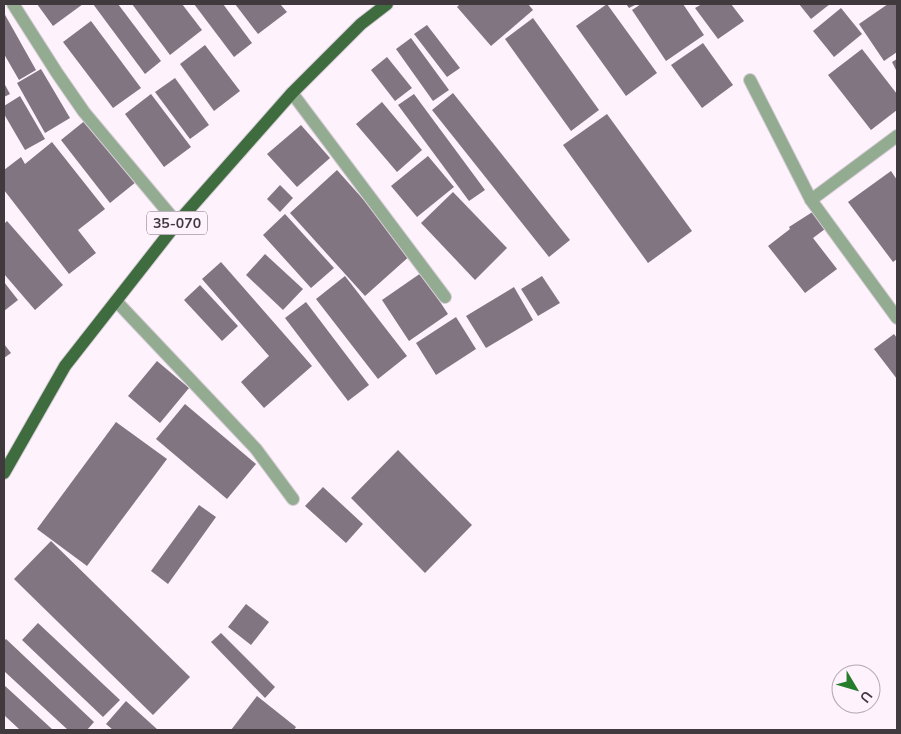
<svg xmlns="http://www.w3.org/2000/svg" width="901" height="734" font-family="Mulish,sans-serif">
  <rect width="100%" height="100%" fill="#fef2fd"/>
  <!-- building -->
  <g fill="#827582">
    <path d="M37,4H83L53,26Z"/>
    <path d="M93,4H118L161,61L145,74Z"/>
    <path d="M132,4H182L202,30L170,55Z"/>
    <path d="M194,4H223L252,43L234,57Z"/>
    <path d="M235,4H280L287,12L258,34Z"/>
    <path d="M460,4H528L533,10L491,46L457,7Z"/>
    <path d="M607,4L657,73L626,96L576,26Z"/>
    <path d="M626,4H637L629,8Z"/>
    <path d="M641,4H683L704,35L666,61L632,10Z"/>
    <path d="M702,4H731L744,21L718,39L695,8Z"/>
    <path d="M799,4H830L811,19Z"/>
    <path d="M888,4H897V52L884,61L859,24Z"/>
    <path d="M841,8L862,34L834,57L813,31Z"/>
    <path d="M4,13L36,70L19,80L4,54Z"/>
    <path d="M533,18L599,110L571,131L505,39Z"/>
    <path d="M91,21L141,88L113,108L63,42Z"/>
    <path d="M427,25L460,68L447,77L414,34Z"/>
    <path d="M411,38L449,90L433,101L396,49Z"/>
    <path d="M703,43L733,85L702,108L671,65Z"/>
    <path d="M205,45L240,91L214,111L180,64Z"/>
    <path d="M862,49L897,94V110L871,130L828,75Z"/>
    <path d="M387,57L412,88L395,101L371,70Z"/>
    <path d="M897,59V72L892,62Z"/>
    <path d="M41,69L70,118L45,133L17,83Z"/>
    <path d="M175,78L209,125L190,139L155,92Z"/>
    <path d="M4,83L10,94L4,97Z"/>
    <path d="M453,93L570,240L549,257L432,110Z"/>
    <path d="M151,94L191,147L164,167L125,114Z"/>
    <path d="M414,94L485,190L469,201L398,105Z"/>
    <path d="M20,96L45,139L25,150L4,114V106Z"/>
    <path d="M382,102L422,150L397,172L356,124Z"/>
    <path d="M607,114L692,231L648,263L563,145Z"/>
    <path d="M87,119L136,182L110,203L61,140Z"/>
    <path d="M301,125L330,158L297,187L267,154Z"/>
    <path d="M52,142L105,209L78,230L96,253L69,274L4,190V170L21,157L25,164Z"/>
    <path d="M428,156L454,187L417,217L391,186Z"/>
    <path d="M337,170L412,254L365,296L290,213Z"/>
    <path d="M891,171L897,180V259L893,262L848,202Z"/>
    <path d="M280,185L293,198L280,212L267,199Z"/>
    <path d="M453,192L507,248L475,280L421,223Z"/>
    <path d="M814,211L825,229L813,238L837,269L805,293L768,246L790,229L789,227Z"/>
    <path d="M285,214L334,268L311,288L263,235Z"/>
    <path d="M7,221L63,285L35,310L4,274V224Z"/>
    <path d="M265,254L303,289L283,310L246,275Z"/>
    <path d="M221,262L312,366L264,408L241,382L269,356L202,279Z"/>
    <path d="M421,273L448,314L409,341L382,300Z"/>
    <path d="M345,276L407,356L378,379L316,299Z"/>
    <path d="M542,276L560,303L538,316L521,289Z"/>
    <path d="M4,282L18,300L4,311Z"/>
    <path d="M200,285L238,326L222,341L184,300Z"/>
    <path d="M514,287L533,320L486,348L466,316Z"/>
    <path d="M306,302L369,385L348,401L285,318Z"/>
    <path d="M456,317L476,349L436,375L416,343Z"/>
    <path d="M894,334L897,338V379L874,349Z"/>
    <path d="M4,344L11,353L4,358Z"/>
    <path d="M157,361L189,388L160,423L128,396Z"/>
    <path d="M185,404L256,464L227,499L156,439Z"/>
    <path d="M116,422L167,459L87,566L37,529Z"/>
    <path d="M398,450L472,525L425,573L351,498Z"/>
    <path d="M323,487L363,524L346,543L305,506Z"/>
    <path d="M199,505L216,517L168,584L151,571Z"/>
    <path d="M51,541L190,677L153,715L14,579Z"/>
    <path d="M246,604L269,622L251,645L228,627Z"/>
    <path d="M38,623L120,700L103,717L22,640Z"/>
    <path d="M221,633L275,687L265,698L211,642Z"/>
    <path d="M6,639L94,722L87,730H68L4,671V641Z"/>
    <path d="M4,685L53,730H20L4,715Z"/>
    <path d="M257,696L296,727L294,730H231Z"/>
    <path d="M126,701L158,730H113L106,724Z"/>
  </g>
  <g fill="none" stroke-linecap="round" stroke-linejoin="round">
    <!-- minor casing -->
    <g stroke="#d8cdd7" stroke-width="14">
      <g id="minor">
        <path d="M13,4L57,73L84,112L177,223"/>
        <path d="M750,80L811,200L897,318"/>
        <path d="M292,93L445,297"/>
        <path d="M811,200L897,136"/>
        <path d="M117,302L256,449L293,499"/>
      </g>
    </g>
    <!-- primary casing -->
    <g stroke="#d8cdd7" stroke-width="14">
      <path id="primary" d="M4,473L65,366L177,223L292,93L361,24L387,4"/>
    </g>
    <!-- minor -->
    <use href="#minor" stroke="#92ab91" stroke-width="12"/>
    <!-- primary -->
    <use href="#primary" stroke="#3e6c3f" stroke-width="12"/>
  </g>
  <g text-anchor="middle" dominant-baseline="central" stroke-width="5" stroke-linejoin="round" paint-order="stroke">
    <!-- shield labels -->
    <rect fill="#fef2fd" stroke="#797178" stroke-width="1" x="147" y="211.5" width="60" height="23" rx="4"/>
    <g font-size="14" font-weight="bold" fill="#403a3f">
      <text x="177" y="223">35-070</text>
    </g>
  </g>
  <!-- border -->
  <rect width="901" height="734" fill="none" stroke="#403a3f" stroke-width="10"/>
  <!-- north arrow -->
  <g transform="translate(856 689) rotate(128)"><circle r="24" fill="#fef2fd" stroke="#b2a8b1"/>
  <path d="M0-4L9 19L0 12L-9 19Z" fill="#257d2c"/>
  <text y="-8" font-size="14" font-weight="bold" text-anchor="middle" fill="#403a3f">U</text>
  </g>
</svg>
